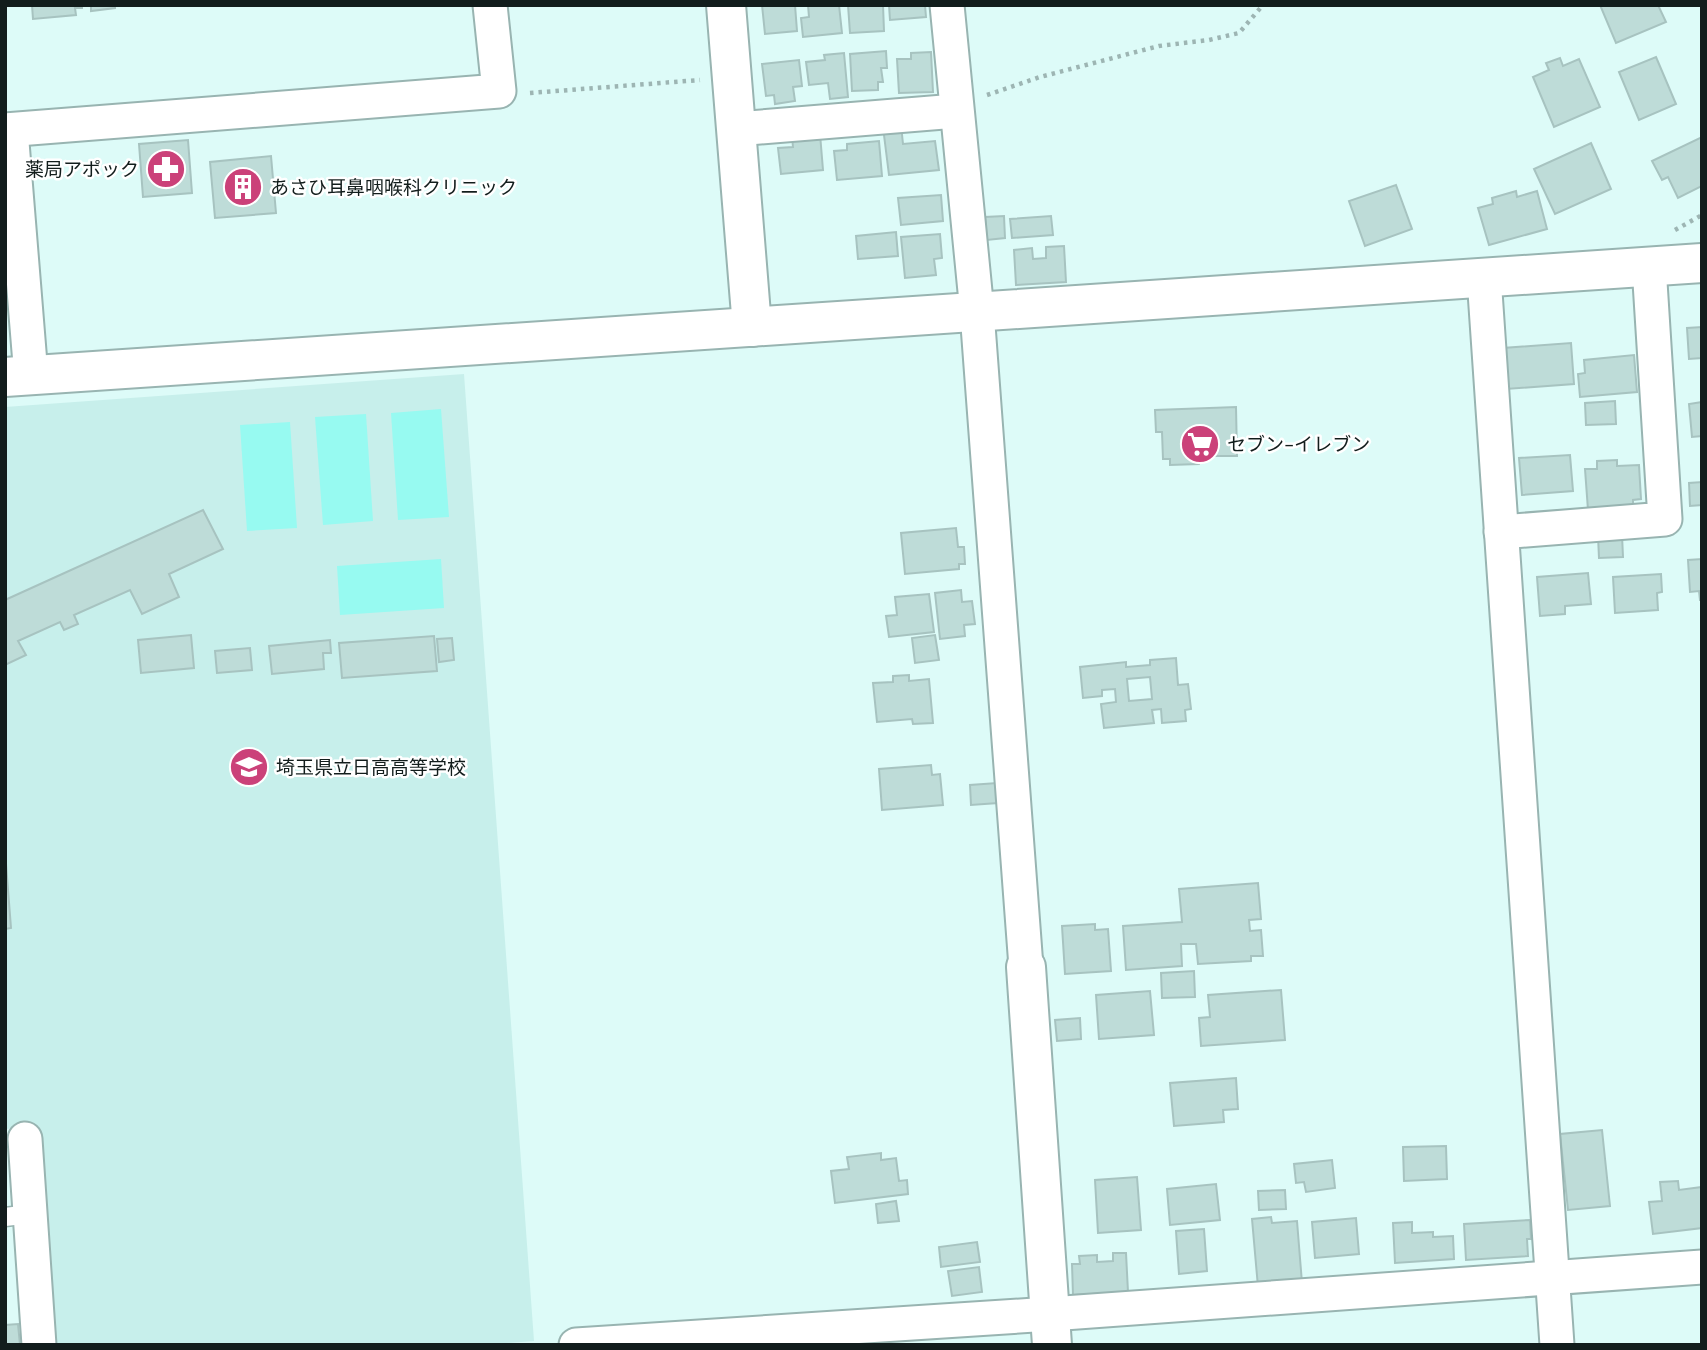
<svg xmlns="http://www.w3.org/2000/svg" width="1707" height="1350" font-family="'DM Sans','Noto Sans JP',sans-serif">
  <rect width="100%" height="100%" fill="#ddfbf8"/>
  <!-- built -->
  <path fill="#c7efeb" d="M464,374L534,1341L479,1345H51L37,1127L5,1129V407Z"/>
  <!-- green -->
  <g fill="#97faf1">
    <path d="M441,409L449,517L398,520L391,413Z"/>
    <path d="M366,414L373,521L323,525L315,417Z"/>
    <path d="M290,422L297,528L247,531L240,425Z"/>
    <path d="M441,559L444,608L340,615L337,566Z"/>
  </g>
  <!-- building -->
  <g fill="#bedcd8" stroke="#a7c3c0" stroke-width="2" fill-rule="evenodd">
    <path d="M32,5H82V8H75L76,15L33,19Z"/>
    <path d="M91,5H115V8L91,11Z"/>
    <path d="M762,5H795L797,31L765,34Z"/>
    <path d="M808,5H839L842,33L803,37L801,18L809,17Z"/>
    <path d="M848,5H883L884,31L850,33Z"/>
    <path d="M889,5H925L926,17L890,20Z"/>
    <path d="M1600,5H1658L1666,22L1616,43Z"/>
    <path d="M886,51L887,68H881L883,82H878V90L852,91L850,54Z"/>
    <path d="M931,52L933,92L899,93L897,59H911V53Z"/>
    <path d="M844,53L848,97L830,99L828,83L809,85L806,62L825,60L824,55Z"/>
    <path d="M1656,57L1676,104L1639,120L1619,72Z"/>
    <path d="M1560,58L1563,66L1579,59L1600,107L1554,127L1533,77L1549,70L1546,63Z"/>
    <path d="M799,60L802,86L793,87L795,101L775,104L774,95L766,96L762,64Z"/>
    <path d="M901,125L903,144L935,141L939,170L889,175L883,127Z"/>
    <path d="M820,134L823,170L781,174L778,148L793,147L792,137Z"/>
    <path d="M1702,137V186L1678,198L1668,177L1662,180L1652,161Z"/>
    <path d="M188,140L192,193L143,197L139,144Z"/>
    <path d="M879,141L882,176L837,180L834,151L847,150V144Z"/>
    <path d="M1591,143L1611,189L1555,214L1534,169Z"/>
    <path d="M271,156L276,213L215,218L210,162Z"/>
    <path d="M1396,185L1412,229L1365,246L1349,201Z"/>
    <path d="M1516,191L1517,197L1537,191L1547,229L1489,245L1478,208L1493,204L1492,198Z"/>
    <path d="M941,195L943,221L901,225L898,198Z"/>
    <path d="M1004,216L1005,238L987,240L985,217Z"/>
    <path d="M1051,216L1053,235L1012,238L1010,219Z"/>
    <path d="M896,232L898,256L858,259L856,236Z"/>
    <path d="M940,234L942,258L934,259L936,275L905,278L901,237Z"/>
    <path d="M1064,246L1066,282L1016,285L1014,250L1032,248L1033,259L1046,258V247Z"/>
    <path d="M1702,327V358L1689,359L1687,328Z"/>
    <path d="M1571,343L1574,384L1506,389L1503,348Z"/>
    <path d="M1634,355L1637,392L1580,397L1578,374L1585,373L1584,360Z"/>
    <path d="M1615,401L1616,424L1586,425L1585,403Z"/>
    <path d="M1702,402V436L1692,437L1689,404Z"/>
    <path d="M1236,407L1237,456H1198L1199,464L1170,465V459H1163L1162,432H1156L1155,410Z"/>
    <path d="M1570,455L1573,491L1522,495L1519,458Z"/>
    <path d="M1617,460V466L1639,465L1641,499L1633,500V507L1588,510L1585,469H1597V461Z"/>
    <path d="M1702,482V505L1690,506L1689,483Z"/>
    <path d="M203,510L223,549L169,574L179,597L142,614L130,590L74,615L78,624L64,630L60,622L18,641L26,655L5,665V600Z"/>
    <path d="M956,528L958,547H964L965,564H959V569L905,574L901,533Z"/>
    <path d="M1622,535L1623,557L1599,558L1598,536Z"/>
    <path d="M1702,559V600H1700L1699,591L1690,592L1688,560Z"/>
    <path d="M1588,573L1591,604L1565,606V614L1540,616L1537,577Z"/>
    <path d="M1661,574L1662,592L1657,593L1658,610L1615,613L1613,577Z"/>
    <path d="M961,590L962,602L972,601L975,624L964,625L965,636L940,639L935,593Z"/>
    <path d="M929,594L934,632L889,637L886,616L897,615L895,597Z"/>
    <path d="M191,635L194,668L141,673L138,640Z"/>
    <path d="M935,635L939,660L915,663L912,638Z"/>
    <path d="M434,636L437,671L342,678L339,643Z"/>
    <path d="M452,638L454,660L439,662L437,639Z"/>
    <path d="M330,640L331,653H323L324,669L272,674L269,646Z"/>
    <path d="M250,648L252,670L217,673L215,651Z"/>
    <path d="M1176,658L1178,685L1188,684L1191,709L1185,710L1186,721L1162,723L1161,709L1152,710L1154,723L1104,728L1101,704L1116,702L1115,689L1102,690V696L1083,698L1080,667L1126,662V667L1150,665V660ZM1150,677L1152,699L1129,701L1127,679Z"/>
    <path d="M909,675V681L929,679L933,723L913,724L912,719L877,722L873,683L893,682V676Z"/>
    <path d="M931,765L932,775L940,774L943,805L882,810L879,769Z"/>
    <path d="M997,783L998,803L971,805L970,785Z"/>
    <path d="M5,851L11,928L5,929Z"/>
    <path d="M1258,883L1261,919L1249,920L1250,931L1261,930L1263,956H1251V961L1198,964L1196,944H1181L1182,966L1126,970L1123,926L1182,922L1179,889Z"/>
    <path d="M1095,924V930L1108,929L1111,971L1065,974L1062,926Z"/>
    <path d="M1194,971L1195,997L1162,998L1161,973Z"/>
    <path d="M1281,990L1285,1040L1201,1046L1199,1018L1210,1017L1208,995Z"/>
    <path d="M1150,991L1154,1035L1099,1039L1096,995Z"/>
    <path d="M1080,1018L1081,1039L1057,1041L1055,1020Z"/>
    <path d="M1236,1078L1238,1109L1223,1110L1224,1122L1174,1126L1170,1083Z"/>
    <path d="M1602,1130L1610,1206L1568,1210L1560,1134Z"/>
    <path d="M1446,1146L1447,1179L1404,1181L1403,1147Z"/>
    <path d="M881,1153V1160L896,1158L899,1181L907,1180L908,1194L835,1203L831,1171L849,1169L847,1157Z"/>
    <path d="M1332,1160L1335,1188L1306,1192L1304,1182L1296,1183L1294,1164Z"/>
    <path d="M1137,1177L1141,1230L1098,1233L1095,1180Z"/>
    <path d="M1678,1181L1679,1190L1702,1187V1228L1653,1234L1649,1202L1662,1201L1660,1182Z"/>
    <path d="M1216,1184L1220,1220L1170,1225L1167,1189Z"/>
    <path d="M1285,1190L1286,1209L1259,1210L1258,1191Z"/>
    <path d="M896,1201L899,1221L878,1223L876,1204Z"/>
    <path d="M1271,1217L1272,1223L1297,1221L1302,1283L1258,1287L1252,1219Z"/>
    <path d="M1356,1218L1359,1254L1315,1258L1312,1222Z"/>
    <path d="M1530,1220L1531,1239H1527L1528,1256L1466,1260L1464,1224Z"/>
    <path d="M1412,1222V1233L1433,1232V1237L1453,1236L1454,1259L1395,1263L1393,1223Z"/>
    <path d="M1204,1229L1207,1271L1179,1274L1176,1231Z"/>
    <path d="M977,1242L980,1262L941,1267L939,1247Z"/>
    <path d="M1113,1253H1126L1128,1292L1073,1295L1072,1264H1080L1079,1256L1097,1255V1262L1113,1261Z"/>
    <path d="M979,1267L982,1292L952,1296L948,1271Z"/>
    <path d="M18,1324L20,1345H5V1325Z"/>
  </g>
  <g fill="none" stroke-linecap="round" stroke-linejoin="round">
    <!-- lane casing -->
    <g stroke="#98b4b1" stroke-width="21">
      <path id="lane" d="M5,1217L30,1214"/>
    </g>
    <!-- street casing -->
    <g stroke="#98b4b1" stroke-width="37">
      <g id="street">
        <path d="M947,5L977,312L1026,967"/>
        <path d="M736,129L956,111"/>
        <path d="M5,130L499,91L490,5"/>
        <path d="M11,130L31,376"/>
        <path d="M1484,277L1557,1345"/>
        <path d="M1501,532L1665,519L1649,266"/>
        <path d="M25,1139L39,1345"/>
        <path d="M576,1345L1050,1314L1702,1267"/>
      </g>
    </g>
    <!-- secondary casing -->
    <g stroke="#98b4b1" stroke-width="42">
      <g id="secondary">
        <path d="M726,5L752,327"/>
        <path d="M5,377L1702,263"/>
        <path d="M1026,967L1052,1345"/>
      </g>
    </g>
    <!-- path -->
    <g stroke="#9db5b3" stroke-width="4.5" stroke-dasharray="3.5 5" stroke-linecap="butt">
      <path d="M530,93L700,80"/>
      <path d="M987,95L1040,77L1159,46L1209,40L1239,33L1263,5"/>
      <path d="M1675,230L1702,215"/>
    </g>
    <!-- lane -->
    <use href="#lane" stroke="#fff" stroke-width="18"/>
    <!-- street -->
    <use href="#street" stroke="#fff" stroke-width="33"/>
    <!-- secondary -->
    <use href="#secondary" stroke="#fff" stroke-width="38"/>
  </g>
  <!-- icons -->
  <defs>
    <g id="pharmacy-disc" transform="scale(2.0125)"><circle r="9.5" fill="#cb4179" stroke="#fff"/><path d="M-2-6h4v4h4v4h-4v4h-4v-4h-4v-4h4Z" fill="#fff"/></g>
    <g id="building-disc" transform="scale(2.0125)"><circle r="9.5" fill="#cb4179" stroke="#fff"/><path d="M-4-6H4V6H1V3H-1V6H-4ZM-2.5-4.3h1.7v1.8h-1.7ZM.8-4.3h1.7v1.8H.8ZM-2.5-1h1.7V.8h-1.7ZM.8-1h1.7V.8H.8Z" fill="#fff"/></g>
    <g id="supermarket-disc" transform="scale(2.0125)"><circle r="9.5" fill="#cb4179" stroke="#fff"/><path d="M-6-5.5h2.5l.6 2H6L4.5 2H-2.5L-4.4-4H-6ZM-1.5 3.2a1.3 1.3 0 1 0 .1 0ZM3 3.2a1.3 1.3 0 1 0 .1 0Z" fill="#fff"/></g>
    <g id="school-disc" transform="scale(2.0125)"><circle r="9.5" fill="#cb4179" stroke="#fff"/><path d="M0-5L7-2L0 1L-7-2ZM-4 1L0 2.5L4 1V4Q0 6-4 4Z" fill="#fff"/></g>
  </defs>
  <g fill-rule="evenodd">
    <use href="#pharmacy-disc" x="166" y="169"/>
    <use href="#building-disc" x="243" y="187"/>
    <use href="#supermarket-disc" x="1200" y="444"/>
    <use href="#school-disc" x="249" y="767"/>
  </g>
  <g text-anchor="middle" dominant-baseline="central" stroke-width="5" stroke-linejoin="round" paint-order="stroke">
    <!-- poi labels -->
    <g font-size="19" fill="#121d1c" stroke="#fff" text-anchor="start">
      <text x="139" y="169" text-anchor="end">薬局アポック</text>
      <text x="270" y="187">あさひ耳鼻咽喉科クリニック</text>
      <text x="1227" y="444">セブン-イレブン</text>
      <text x="276" y="767">埼玉県立日高高等学校</text>
    </g>
  </g>
  <!-- border -->
  <rect width="1707" height="1350" fill="none" stroke="#121d1c" stroke-width="14"/>
</svg>
